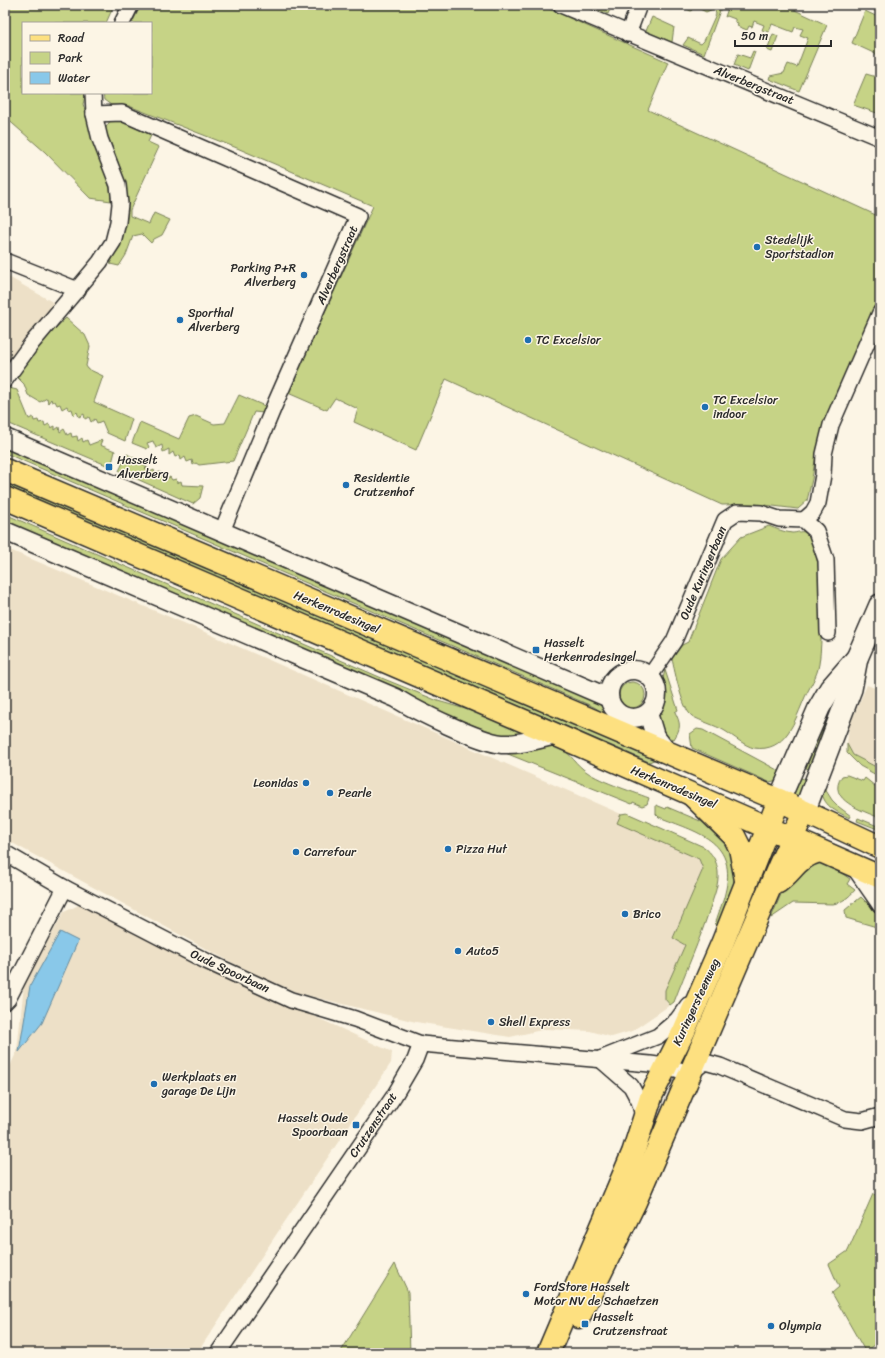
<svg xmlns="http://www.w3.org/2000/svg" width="885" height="1358" font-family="Sriracha,sans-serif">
  <rect width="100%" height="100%" fill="#fcf5e5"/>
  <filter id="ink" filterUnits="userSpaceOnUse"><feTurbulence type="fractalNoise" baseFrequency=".025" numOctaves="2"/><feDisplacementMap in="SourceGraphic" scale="8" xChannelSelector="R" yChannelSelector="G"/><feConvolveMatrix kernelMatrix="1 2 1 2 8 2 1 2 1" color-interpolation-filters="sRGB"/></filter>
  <g filter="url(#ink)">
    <!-- built -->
    <g fill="#ede0c7">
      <path d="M5,275L56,304L5,367Z"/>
      <path d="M5,548L191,626L621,814L618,823L699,859L703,869L673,938L685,945L665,990L667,1003L670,1005L632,1031L612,1037L590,1031L546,1029L510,1037L416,1022L298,993L252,973L206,949L5,839Z"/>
      <path d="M867,685L880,690V769L853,755L847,744L849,726Z"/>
      <path d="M85,902L283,1002L392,1052L391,1063L197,1353H5V1077L17,1051L24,985L64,912Z"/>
    </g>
    <!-- green -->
    <g fill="#c6d386" stroke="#787f58">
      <path d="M5,5H114L106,23H23V93H86L83,104L111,192V201L90,198L45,152L5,117Z"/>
      <path d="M141,5H540L668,62L648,110L880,217V306L831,406L817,448L812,479L807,501L798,509L756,504L722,505L446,379L416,450L354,422L358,409L335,398L327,410L288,393L373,206L237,148L129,106L111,105L104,100L103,93H151V23H132Z"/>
      <path d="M587,5H605L611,7L608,14Z"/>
      <path d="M677,5H711L713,9L706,12L694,6L691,11Z"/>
      <path d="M713,5H722L704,54L683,45L688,38L701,44L704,41L716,14Z"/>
      <path d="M729,5H758L763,7L764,5H784L827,25L799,91L769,79L770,76L784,73L788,64L797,67L808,38L800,35L803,29L795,27L793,32L772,24L769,32L762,30L764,25L754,21L752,27L749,26L747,30L737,26L738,23L735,22V19L727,16L725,17Z"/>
      <path d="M867,5H880V13L867,7Z"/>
      <path d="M865,11L880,18V56L852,43Z"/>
      <path d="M652,17L674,27L672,42L646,31Z"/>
      <path d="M773,34L778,36L772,52L767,50Z"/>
      <path d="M753,51L755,52L748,71L734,65L738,54L750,58Z"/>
      <path d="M866,74L880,78V114L853,105Z"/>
      <path d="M120,118L153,131L148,142L159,147L130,210V216L149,224L154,213L170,220L162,235L154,239L151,243L142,234L133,236L126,255L119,266L110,264C118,246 129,224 128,203C126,178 114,152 105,129L110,121Z"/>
      <path d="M66,318L85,335L90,346L86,366L88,369L103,376L94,402L132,419L125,441L107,433L102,421L97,423L95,419L91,422L89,417L85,419L84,414L79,417L77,412L74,415L72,409L69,410L67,406L62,409L60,404L57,405L55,401L52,402L51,399L48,403L47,398L40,402L28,395L24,384L16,376L36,347Z"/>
      <path d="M9,388L17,390L29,419L33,417L34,421L38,420L39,423L44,422L45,426L49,424L51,428L55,426V430L59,427L60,432L64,429L67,435L71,433L72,437L77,436L78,441L82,438L83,442L87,440L89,445L102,440L100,445L115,451L111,467L5,422V398Z"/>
      <path d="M239,395L267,407L264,413L254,412L233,461L199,465L196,463L193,465L192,460L187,462L185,457L181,460L180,455L175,457L173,452L169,455V449L163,452L162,445L156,448L153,441L147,443L149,447L147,449L132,443L140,422L179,439L189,418L196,416L214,424L225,423Z"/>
      <path d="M5,445L604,701C616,720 624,724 646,721L651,736L620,724L594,707L5,453Z"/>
      <path d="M127,454L143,463L145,459L150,461L144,466L147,467L145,469L148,468L150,472L154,470L155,474L160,472L161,476L164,474L166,479L170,477L172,480L176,479L177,483L181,481L182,485L203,486L200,498L193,504L119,471Z"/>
      <path d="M5,478L662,760H654L649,762L543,716L521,713L5,489Z"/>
      <path d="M5,514L384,679L438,701L472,711L529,733L505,739L475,730L407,697L5,522Z"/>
      <path d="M769,526C776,529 784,532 792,533C797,533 802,530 807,533C824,549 823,640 819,664C817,677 810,686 805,697C795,720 786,753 754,748C745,746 733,736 725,731C715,725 700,721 692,716C682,709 675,672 672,659L682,645L688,642L721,559L741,537Z"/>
      <path d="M665,670L678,710L675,712C681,724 681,728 674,739L664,737L657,716L663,694L662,683Z"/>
      <circle cx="632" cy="695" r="13"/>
      <path d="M843,689L815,771L806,768L830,709Z"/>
      <path d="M697,729L703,730L781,772L774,781L769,782L692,748L690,734Z"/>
      <path d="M847,744L853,755L880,769V777L860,766L847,753Z"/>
      <path d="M556,745C571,753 572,760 583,769C597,781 631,791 649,798L647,804L642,806L633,802L632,804L493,748Z"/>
      <path d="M847,775L863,781L865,778L880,790V818C864,811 825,800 842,776Z"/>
      <path d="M801,778L811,782L804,799L793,796Z"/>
      <path d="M821,787L825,789L832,800L839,807L851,816L850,818C835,811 822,806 821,787Z"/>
      <path d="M656,805L666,809L667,807L705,823L725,837L737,871L735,883L720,925H715C718,913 724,901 726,889C736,840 696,832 659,817L656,814Z"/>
      <path d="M627,813L704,847C712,853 717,861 718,872C719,884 714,896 710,908C700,940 686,970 674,1002L670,1005L665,999V990L685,945L673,938L703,869L699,859L617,823L621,814Z"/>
      <path d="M858,818L880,827V830L857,821Z"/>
      <path d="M823,860L850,879L847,884L855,890C849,897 843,902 833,904L793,903L771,918L784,887L794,873Z"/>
      <path d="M861,897L866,902L870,900L880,915V928L846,918L845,910Z"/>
      <path d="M873,1194L880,1197V1341L865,1351L832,1293L839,1287L829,1264L848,1251Z"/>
      <path d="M395,1264L408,1292L410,1353H340Z"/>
    </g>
    <!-- water -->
    <path fill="#89c8e9" stroke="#63899d" d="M60,932L78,941L42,1023L19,1052L30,986Z"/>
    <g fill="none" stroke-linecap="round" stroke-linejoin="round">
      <!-- minor casing -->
      <g stroke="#2b2b2b" stroke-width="18">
        <g id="minor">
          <path d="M561,5L880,138"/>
          <path d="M122,23L131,5"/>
          <path d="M628,34L639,5"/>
          <path d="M94,114L122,113L358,216L275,404L222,531"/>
          <path d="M5,261L78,290"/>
          <path d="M5,380L32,343L100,262L113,242L118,222L120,204L118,185L100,139L94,114L93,93"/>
          <path d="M804,520L813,512L818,503L823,475L824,454L831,425L880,313"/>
          <path d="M650,676L674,641L725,520L737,512L761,513L779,519L804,520L816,531L826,560L828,633"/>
          <path d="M5,853L65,888L206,961L291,1000L355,1019L421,1044L650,1064L665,1066L690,1073L705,1062L720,1066L845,1119L862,1121L880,1116"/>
          <path d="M853,866L880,905"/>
          <path d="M5,1002L8,999L65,888"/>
          <path d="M600,1059L658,1036L677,1020L688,1005"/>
          <path d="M600,1059L631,1086L639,1101L644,1119"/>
          <path d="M218,1353L394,1096L415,1060L421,1044"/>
        </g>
      </g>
      <!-- tertiary casing -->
      <g stroke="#2b2b2b" stroke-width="21">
        <g id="tertiary">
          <path d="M5,438L609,698"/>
          <path d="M5,531L396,698C416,711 480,742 502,744C520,745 539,739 556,735"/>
          <circle cx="633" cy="694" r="24"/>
          <path d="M648,713L655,736L669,754"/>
        </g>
      </g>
      <!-- secondary casing -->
      <g stroke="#2b2b2b" stroke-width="24">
        <g id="secondary">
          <path d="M779,800L819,708L830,689L857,658"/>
          <path d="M804,812L851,689L857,658L880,605"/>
        </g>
      </g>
      <!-- primary casing -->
      <g stroke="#2b2b2b" stroke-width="25">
        <g id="primary">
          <path d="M692,795L734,836L740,848L746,880"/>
          <path d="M778,882C795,869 796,858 819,851"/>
          <path d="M579,1317L635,1202L780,864L804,812"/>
          <path d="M548,1353L633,1153L652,1094L684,1031L722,944L779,800"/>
        </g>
      </g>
      <!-- trunk casing -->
      <g stroke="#2b2b2b" stroke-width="25">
        <g id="trunk">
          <path d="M5,470L779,800L880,847"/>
          <path d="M5,498L538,727L880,877"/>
        </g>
      </g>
      <!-- minor -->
      <use href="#minor" stroke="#fcf5e5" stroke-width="15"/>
      <!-- tertiary -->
      <use href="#tertiary" stroke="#fcf5e5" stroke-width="18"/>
      <!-- secondary -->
      <use href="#secondary" stroke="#fcf5e5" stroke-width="21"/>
      <!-- primary -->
      <use href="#primary" stroke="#fde080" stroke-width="22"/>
      <!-- trunk -->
      <use href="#trunk" stroke="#fde080" stroke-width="22"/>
    </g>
  </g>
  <!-- markers -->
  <g fill="#1f6fb2" stroke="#fcf5e5" stroke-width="1.5">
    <circle cx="757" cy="247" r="4"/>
    <circle cx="304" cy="275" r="4"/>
    <circle cx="180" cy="320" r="4"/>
    <circle cx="528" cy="340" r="4"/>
    <circle cx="705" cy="407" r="4"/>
    <rect x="105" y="463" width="8" height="8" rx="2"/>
    <circle cx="346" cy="485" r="4"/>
    <rect x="532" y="646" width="8" height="8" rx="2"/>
    <circle cx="306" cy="783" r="4"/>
    <circle cx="330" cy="793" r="4"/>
    <circle cx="448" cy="849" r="4"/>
    <circle cx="296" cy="852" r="4"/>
    <circle cx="625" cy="914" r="4"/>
    <circle cx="458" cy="951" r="4"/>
    <circle cx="491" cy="1022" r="4"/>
    <circle cx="154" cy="1084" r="4"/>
    <rect x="352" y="1121" width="8" height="8" rx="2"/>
    <circle cx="526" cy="1294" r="4"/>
    <rect x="581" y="1320" width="8" height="8" rx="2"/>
    <circle cx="771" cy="1326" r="4"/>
  </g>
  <g text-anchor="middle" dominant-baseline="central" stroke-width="3" stroke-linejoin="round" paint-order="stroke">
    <!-- street labels -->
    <g font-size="12" fill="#2b2b2b" stroke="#fcf5e5">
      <text transform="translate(754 85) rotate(22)">Alverbergstraat</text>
      <text transform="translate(337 265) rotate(-66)">Alverbergstraat</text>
      <text transform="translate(703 573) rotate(-67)">Oude Kuringerbaan</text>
      <text transform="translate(337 612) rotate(23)">Herkenrodesingel</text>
      <text transform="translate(674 787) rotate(23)">Herkenrodesingel</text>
      <text transform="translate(230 971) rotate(25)">Oude Spoorbaan</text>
      <text transform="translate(696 1002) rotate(-65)">Kuringersteenweg</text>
      <text transform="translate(373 1125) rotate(-56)">Crutzenstraat</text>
    </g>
    <!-- poi labels -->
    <g font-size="12" fill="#2b2b2b" stroke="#fcf5e5" text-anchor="start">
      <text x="765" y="240">Stedelijk<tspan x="765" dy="14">Sportstadion</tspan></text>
      <text x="296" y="268" text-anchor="end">Parking P+R<tspan x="296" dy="14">Alverberg</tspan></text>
      <text x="188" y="313">Sporthal<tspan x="188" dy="14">Alverberg</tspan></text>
      <text x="536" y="340">TC Excelsior</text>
      <text x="713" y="400">TC Excelsior<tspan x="713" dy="14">indoor</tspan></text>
      <text x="117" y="460">Hasselt<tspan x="117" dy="14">Alverberg</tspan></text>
      <text x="354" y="478">Residentie<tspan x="354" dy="14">Crutzenhof</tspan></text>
      <text x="544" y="643">Hasselt<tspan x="544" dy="14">Herkenrodesingel</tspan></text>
      <text x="298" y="783" text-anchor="end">Leonidas</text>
      <text x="338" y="793">Pearle</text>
      <text x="456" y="849">Pizza Hut</text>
      <text x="304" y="852">Carrefour</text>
      <text x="633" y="914">Brico</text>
      <text x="466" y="951">Auto5</text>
      <text x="499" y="1022">Shell Express</text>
      <text x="162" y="1077">Werkplaats en<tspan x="162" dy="14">garage De Lijn</tspan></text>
      <text x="348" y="1118" text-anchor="end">Hasselt Oude<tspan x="348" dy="14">Spoorbaan</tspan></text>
      <text x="534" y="1287">FordStore Hasselt<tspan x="534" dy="14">Motor NV de Schaetzen</tspan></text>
      <text x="593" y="1317">Hasselt<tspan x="593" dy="14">Crutzenstraat</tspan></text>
      <text x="779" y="1326">Olympia</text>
    </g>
  </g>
  <!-- margin -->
  <rect width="885" height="1358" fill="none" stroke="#fcf5e5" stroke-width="20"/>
  <rect x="10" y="10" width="865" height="1338" fill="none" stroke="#2b2b2b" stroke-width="1.5" filter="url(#ink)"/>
  <!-- legend -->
  <rect x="22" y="22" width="130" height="72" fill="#fcf5e5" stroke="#a8a49b"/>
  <rect x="30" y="35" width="20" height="6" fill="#fde080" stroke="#a8a49b"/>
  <text x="58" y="42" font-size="12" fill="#2b2b2b">Road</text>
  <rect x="30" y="52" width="20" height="12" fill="#c6d386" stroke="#a8a49b"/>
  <text x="58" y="62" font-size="12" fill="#2b2b2b">Park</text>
  <rect x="30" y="72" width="20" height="12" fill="#89c8e9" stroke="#a8a49b"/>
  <text x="58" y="82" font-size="12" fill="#2b2b2b">Water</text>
  <!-- scale -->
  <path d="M735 40v6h96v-6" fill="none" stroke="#2b2b2b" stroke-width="2"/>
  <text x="741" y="40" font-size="12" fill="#2b2b2b" stroke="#fcf5e5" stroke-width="3" paint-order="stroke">50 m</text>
</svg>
